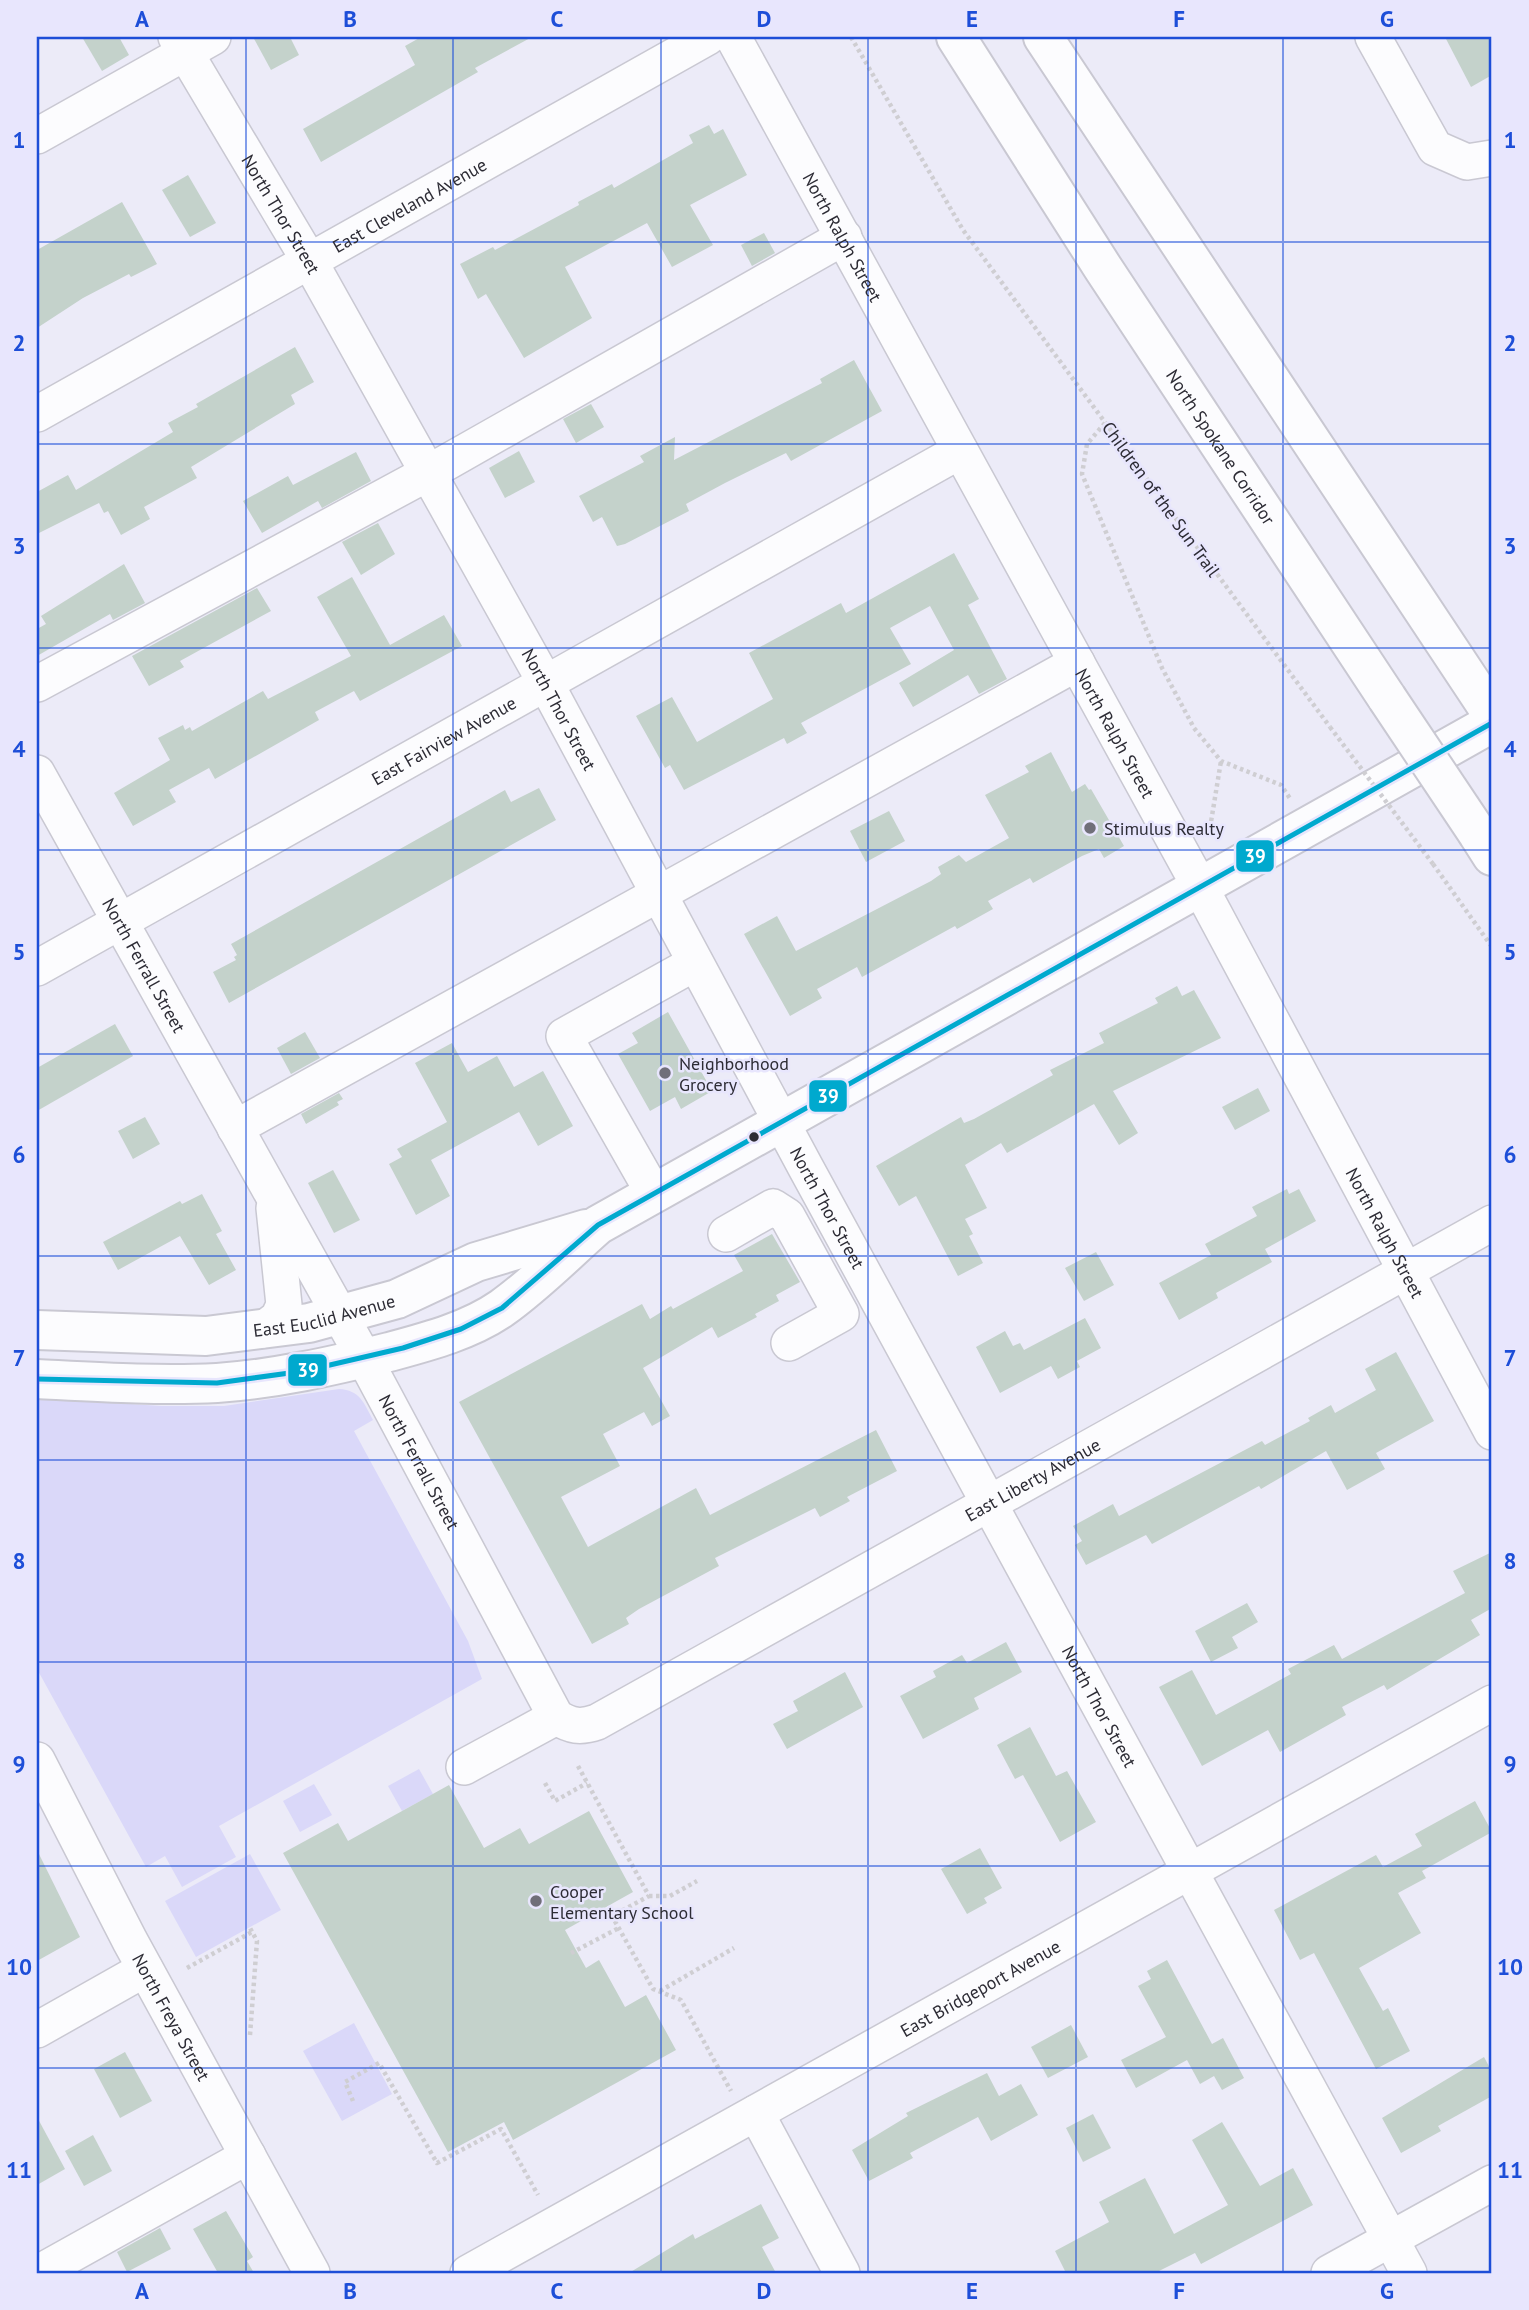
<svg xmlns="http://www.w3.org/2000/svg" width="1529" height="2310" font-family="'PT Sans',sans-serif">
  <rect width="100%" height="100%" fill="#ecebf8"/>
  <!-- green -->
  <g fill="#dad8f9">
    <path d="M339,1389C360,1390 364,1403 373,1420L354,1431L468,1641L482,1679L219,1826L236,1857L182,1887L165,1856L146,1867L37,1669V1398L161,1406H224Z"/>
    <path d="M419,1769L433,1794L402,1811L388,1786Z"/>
    <path d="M314,1784L332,1815L300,1832L283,1801Z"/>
    <path d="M250,1854L281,1910L196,1957L165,1901Z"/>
    <path d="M354,2023L392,2094L342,2121L303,2051Z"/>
  </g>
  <!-- building -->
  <g fill="#c4d2cb">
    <path d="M82,37H119L129,55L102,71Z"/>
    <path d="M253,37H290L299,55L271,70Z"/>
    <path d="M421,37H532L475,68L478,72L321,162L303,129L415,65L405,46Z"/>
    <path d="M1445,37H1492V75L1471,87Z"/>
    <path d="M709,125L714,134L723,129L747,175L690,205L713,245L672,267L647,223L565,267L592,318L524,358L486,294L478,299L460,264L493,247L495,250L579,205L578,202L612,184L614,188L693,143L689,135Z"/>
    <path d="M188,175L216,223L190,237L162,190Z"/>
    <path d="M122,202L157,264L131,277L129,274L83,298L37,328V250Z"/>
    <path d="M764,233L775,253L752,266L741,245Z"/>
    <path d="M295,347L314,382L291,395L295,404L191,467L197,478L144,507L150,519L121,535L108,511L104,513L99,503L37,534V492L68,475L76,490L173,432L168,423L198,407L196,404Z"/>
    <path d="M854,360L882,411L791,461L786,453L725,483L686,504L689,511L625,544L617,546L602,517L593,522L579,496L644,462L640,456L675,437L674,460L822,383L820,379Z"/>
    <path d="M591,404L604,427L576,443L563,419Z"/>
    <path d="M519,451L535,482L505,498L489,468Z"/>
    <path d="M356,452L371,481L322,508L318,501L262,533L243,501L288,476L293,485Z"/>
    <path d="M378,523L395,554L361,575L342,542Z"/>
    <path d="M954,553L979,599L968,605L1007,679L979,694L968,675L913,707L899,683L954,650L930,606L890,628L911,664L801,723L807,733L787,744L784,738L684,790L670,765L665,768L636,716L672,697L697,742L773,699L749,653L841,603L846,613Z"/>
    <path d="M124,564L145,603L113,620L110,614L37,656V629L46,624L41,616Z"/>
    <path d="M352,577L390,645L444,615L462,646L360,701L354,691L315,712L319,720L215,779L209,768L169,790L176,802L133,826L114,793L170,760L158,738L183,725L185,730L190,727L192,731L263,691L268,699L351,656L317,597Z"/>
    <path d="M257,588L271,611L180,661L184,667L149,686L132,656Z"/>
    <path d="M1051,752L1072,792L1085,784L1089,790L1091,789L1124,846L1104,858L1099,849L1082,856L1033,883L1030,878L988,901L993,909L957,929L955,926L862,977L857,967L817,989L822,998L790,1016L744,934L777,916L796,951L931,881L941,874L938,867L959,855L966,862L1009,838L985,795L1029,772L1025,766Z"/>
    <path d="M539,788L556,820L229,1003L213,972L236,960L234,957L237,955L231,944L505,790L511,802Z"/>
    <path d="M889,811L905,841L866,862L850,831Z"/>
    <path d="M1177,986L1182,996L1194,990L1221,1038L1113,1091L1138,1133L1119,1145L1094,1104L1007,1153L1001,1143L965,1165L987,1208L965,1219L973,1234L969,1236L983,1263L958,1276L916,1196L899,1206L876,1166L961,1117L964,1123L974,1119L1053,1075L1050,1070L1104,1043L1099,1033L1158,1003L1155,998Z"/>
    <path d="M668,1012L712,1091L681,1109L675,1097L650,1111L618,1054L638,1043L632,1033Z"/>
    <path d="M115,1024L133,1056L37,1111V1068Z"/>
    <path d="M305,1032L320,1058L291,1074L277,1048Z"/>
    <path d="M452,1043L468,1072L497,1056L514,1087L543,1071L573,1126L538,1146L519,1112L431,1160L450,1196L416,1215L389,1164L402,1157L397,1149L447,1122L415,1063Z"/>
    <path d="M1258,1088L1270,1111L1235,1130L1222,1107Z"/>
    <path d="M339,1093L343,1099L337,1102L339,1105L306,1124L301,1114Z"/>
    <path d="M145,1117L160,1144L133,1159L118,1131Z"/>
    <path d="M333,1170L360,1220L334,1233L308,1183Z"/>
    <path d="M1287,1189L1289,1194L1299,1189L1316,1221L1265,1249L1272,1262L1216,1293L1218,1298L1179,1320L1159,1283L1211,1255L1205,1244L1257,1216L1252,1207Z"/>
    <path d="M202,1194L222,1231L216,1234L236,1270L209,1285L180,1236L118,1270L103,1242L180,1201L182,1204Z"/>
    <path d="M772,1234L800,1282L776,1295L779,1301L755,1314L757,1317L718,1338L712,1327L643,1368L670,1416L652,1426L644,1412L603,1434L620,1466L561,1497L588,1547L696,1488L710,1515L876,1430L897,1471L847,1497L850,1501L820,1517L815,1508L715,1558L719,1566L639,1609L626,1618L629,1624L592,1644L459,1402L642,1304L650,1319L671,1306L673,1309L743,1271L734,1255Z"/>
    <path d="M1096,1252L1114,1285L1084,1301L1065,1268Z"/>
    <path d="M1085,1318L1101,1348L1077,1361L1080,1367L1058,1379L1051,1366L1000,1393L976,1347L1005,1331L1013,1346L1020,1343L1024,1350Z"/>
    <path d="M1396,1352L1434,1421L1376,1453L1385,1469L1347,1490L1326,1451L1261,1489L1259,1486L1152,1544L1146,1535L1086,1565L1075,1545L1082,1541L1073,1526L1113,1504L1119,1516L1262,1441L1265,1445L1310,1421L1308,1418L1331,1405L1335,1413L1376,1390L1365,1369Z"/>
    <path d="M1492,1552V1608L1471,1620L1480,1635L1387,1690L1384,1685L1342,1707L1346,1715L1280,1752L1268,1730L1202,1766L1159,1687L1192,1670L1216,1715L1291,1674L1288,1669L1334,1645L1342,1659L1465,1593L1453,1571Z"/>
    <path d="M1247,1603L1258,1622L1232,1637L1238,1648L1211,1662L1195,1631Z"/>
    <path d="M1006,1642L1022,1672L974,1698L979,1709L923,1739L900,1696L936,1677L933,1671L962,1655L967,1663Z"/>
    <path d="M845,1672L863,1707L787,1749L773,1724L798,1711L793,1701Z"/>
    <path d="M1030,1727L1056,1776L1067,1771L1096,1822L1060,1842L1023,1775L1015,1779L997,1745Z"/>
    <path d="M449,1785L484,1848L520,1828L529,1844L589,1811L633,1892L565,1930L586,1968L599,1960L625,2007L646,1995L676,2050L513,2140L504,2122L448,2152L283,1853L338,1823L348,1841Z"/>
    <path d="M1475,1801L1492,1832L1422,1871L1426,1878L1398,1893L1421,1933L1359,1968L1383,2011L1388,2008L1410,2051L1376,2069L1314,1953L1300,1960L1274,1910L1376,1855L1383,1867L1422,1846L1415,1834Z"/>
    <path d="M980,1848L1002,1888L984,1898L987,1903L967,1914L941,1869Z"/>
    <path d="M37,1850L80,1937L37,1961Z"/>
    <path d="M1167,1960L1212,2044L1223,2038L1244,2078L1222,2090L1214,2076L1200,2084L1187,2060L1136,2088L1121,2060L1166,2037L1138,1986L1151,1979L1147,1971Z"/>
    <path d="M1071,2025L1088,2057L1048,2078L1031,2047Z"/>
    <path d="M125,2052L152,2101L120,2118L94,2069Z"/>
    <path d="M1484,2057L1492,2072V2096L1438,2126L1441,2131L1401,2153L1382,2118Z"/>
    <path d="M987,2073L999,2096L1021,2084L1038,2115L991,2141L978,2117L910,2153L913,2158L869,2181L852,2150L908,2116L906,2113Z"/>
    <path d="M1093,2114L1111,2148L1083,2162L1066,2128Z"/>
    <path d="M37,2117L65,2169L37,2185Z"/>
    <path d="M1222,2122L1260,2186L1293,2168L1313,2205L1201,2264L1195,2253L1155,2273H1066L1055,2251L1109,2222L1099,2202L1145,2178L1174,2234L1228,2205L1192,2140Z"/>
    <path d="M93,2135L112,2171L84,2186L65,2151Z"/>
    <path d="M761,2204L779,2238L762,2247L776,2273H629L693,2234L695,2239Z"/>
    <path d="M226,2211L253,2257L247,2261L254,2273H218L193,2229Z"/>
    <path d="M160,2228L171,2249L127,2272L117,2252Z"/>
  </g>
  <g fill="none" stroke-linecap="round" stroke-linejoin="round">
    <!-- minor casing -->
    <g stroke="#c9c8d2" stroke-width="38">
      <g id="minor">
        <path id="s1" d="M176,37L310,262L545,682L806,1168L1409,2273"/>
        <path id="s2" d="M733,37L1200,887L1492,1432"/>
        <path d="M1373,37L1435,148L1467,162L1492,158"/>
        <path d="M37,136L213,37"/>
        <path id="s3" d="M37,414L708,37"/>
        <path d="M37,684L428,473L844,237"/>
        <path id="s4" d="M37,773L364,1358L556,1717C571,1726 580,1728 597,1722L1492,1223"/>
        <path id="s5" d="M37,968L960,451"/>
        <path d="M235,1128L1077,663"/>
        <path d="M654,1194L564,1036L695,963"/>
        <path d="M726,1234L773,1207L787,1216L841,1314L789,1343"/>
        <path d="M262,1330L278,1318L284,1305L274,1208"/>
        <path id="s6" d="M37,1760L130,1941L312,2273"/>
        <path d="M464,1767L556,1717"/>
        <path d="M37,2030L145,1969"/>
        <path d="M756,2113L842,2273"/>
        <path d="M38,2273L248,2156"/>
        <path id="s7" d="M468,2273L1492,1703"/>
        <path d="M1329,2273L1492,2183"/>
      </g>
    </g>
    <!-- major casing -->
    <g stroke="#c9c8d2" stroke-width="42">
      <g id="major">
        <path id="s8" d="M37,1330L206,1336L309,1323L397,1299L476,1262L586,1229"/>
        <path d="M37,1379C96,1382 157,1386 217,1383C275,1379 333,1366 389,1352C426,1342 469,1331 502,1308C536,1284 567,1252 598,1225L1492,723"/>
      </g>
    </g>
    <!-- highway casing -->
    <g stroke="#c9c8d2" stroke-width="42">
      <g id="highway">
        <path id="s9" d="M956,37L1103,268L1387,698"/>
        <path d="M1043,37L1492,714"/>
        <path d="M1478,834L1492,856"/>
      </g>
    </g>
    <!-- path -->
    <g stroke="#cfced2" stroke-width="4.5" stroke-dasharray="3.5 3.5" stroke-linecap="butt">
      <path d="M851,37L963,230L1330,727"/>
      <path d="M1105,423L1087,444L1082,474L1162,668L1194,728L1221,761L1281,785L1291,800"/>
      <path d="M1210,828L1221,761"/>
      <path d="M1433,864L1492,947"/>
      <path d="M578,1766L649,1896L612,1916L653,1989L681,2000L731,2091"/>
      <path d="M545,1783L555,1801L587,1783"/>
      <path d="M649,1896H670L697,1881"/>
      <path d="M571,1953L619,1928"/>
      <path d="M187,1968L252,1932"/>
      <path d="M660,1991L734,1948"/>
      <path d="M250,2035L257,1941L250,1928"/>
      <path d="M353,2101L345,2082L379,2063L437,2163L501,2129L538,2195"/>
    </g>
    <!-- minor -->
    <use href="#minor" stroke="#fcfcfe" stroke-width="35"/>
    <!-- major -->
    <use href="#major" stroke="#fcfcfe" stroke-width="38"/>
    <!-- highway -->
    <use href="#highway" stroke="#fcfcfe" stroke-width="38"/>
    <!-- highway-bridge casing -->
    <g stroke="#c9c8d2" stroke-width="42" stroke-linecap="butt">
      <path id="highway-bridge" d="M1387,698L1478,834"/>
    </g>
    <!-- path-bridge -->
    <path stroke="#cfced2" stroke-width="4.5" stroke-dasharray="3.5 3.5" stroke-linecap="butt" d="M1330,727L1433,864"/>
    <!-- highway-bridge -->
    <use href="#highway-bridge" stroke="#fcfcfe" stroke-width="38"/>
    <!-- bus-1 casing -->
    <g stroke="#e8e6fd" stroke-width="10">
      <path id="bus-1" d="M37,1379L217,1383L304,1371L403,1348L461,1329L502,1308L598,1225L1492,723"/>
    </g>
    <!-- bus-1 -->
    <use href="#bus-1" stroke="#00a9ce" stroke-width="5"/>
  </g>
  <!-- grid -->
  <path fill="none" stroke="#1d4ed8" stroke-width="2" stroke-opacity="0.55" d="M246,37V2273M453,37V2273M661,37V2273M868,37V2273M1076,37V2273M1283,37V2273M37,242H1492M37,444H1492M37,648H1492M37,850H1492M37,1054H1492M37,1256H1492M37,1460H1492M37,1662H1492M37,1866H1492M37,2068H1492"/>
  <!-- markers -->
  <g fill="#706f79" stroke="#e8e6fd" stroke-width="2.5">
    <circle cx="1090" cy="828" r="7"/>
    <circle cx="665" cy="1073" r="7"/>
    <circle cx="536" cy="1901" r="7"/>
  </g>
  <circle fill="#2d2c35" stroke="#e8e6fd" stroke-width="2.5" cx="754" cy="1137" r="6"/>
  <g text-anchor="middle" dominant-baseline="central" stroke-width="5" stroke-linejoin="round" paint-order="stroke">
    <!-- street labels -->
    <g font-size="18" fill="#2d2c35" stroke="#e8e6fd">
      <text stroke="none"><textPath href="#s3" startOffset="427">East Cleveland Avenue</textPath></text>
      <text stroke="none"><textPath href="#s1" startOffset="206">North Thor Street</textPath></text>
      <text stroke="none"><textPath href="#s2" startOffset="228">North Ralph Street</textPath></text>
      <text stroke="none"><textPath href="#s9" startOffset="488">North Spokane Corridor</textPath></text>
      <text transform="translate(1161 499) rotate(54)">Children of the Sun Trail</text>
      <text stroke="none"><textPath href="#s1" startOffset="774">North Thor Street</textPath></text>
      <text stroke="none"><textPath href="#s2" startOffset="794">North Ralph Street</textPath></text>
      <text stroke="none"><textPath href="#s5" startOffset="466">East Fairview Avenue</textPath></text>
      <text stroke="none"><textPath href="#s4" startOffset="220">North Ferrall Street</textPath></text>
      <text stroke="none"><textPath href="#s1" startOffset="1340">North Thor Street</textPath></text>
      <text stroke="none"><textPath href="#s2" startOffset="1362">North Ralph Street</textPath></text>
      <text stroke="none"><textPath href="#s8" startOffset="289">East Euclid Avenue</textPath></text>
      <text stroke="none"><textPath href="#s4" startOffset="788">North Ferrall Street</textPath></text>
      <text stroke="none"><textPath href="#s4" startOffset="1619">East Liberty Avenue</textPath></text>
      <text stroke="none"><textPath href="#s1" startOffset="1908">North Thor Street</textPath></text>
      <text stroke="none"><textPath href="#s7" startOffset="586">East Bridgeport Avenue</textPath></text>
      <text stroke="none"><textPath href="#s6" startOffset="290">North Freya Street</textPath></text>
    </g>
    <!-- poi labels -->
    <g font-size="18" fill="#2d2c35" stroke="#e8e6fd" text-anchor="start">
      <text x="1104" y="828">Stimulus Realty</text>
      <text x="679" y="1063">Neighborhood<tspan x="679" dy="21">Grocery</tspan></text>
      <text x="550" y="1891">Cooper<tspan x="550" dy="21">Elementary School</tspan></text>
    </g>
  </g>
  <g stroke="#e8e6fd" stroke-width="2.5">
    <rect x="1235" y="839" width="40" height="34" rx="7" fill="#00a9ce"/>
    <rect x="808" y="1079" width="40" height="34" rx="7" fill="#00a9ce"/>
    <rect x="287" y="1353" width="41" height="34" rx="7" fill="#00a9ce"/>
  </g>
  <g font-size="19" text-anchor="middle" font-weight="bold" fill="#fff">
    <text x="1255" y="863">39</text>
    <text x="828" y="1103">39</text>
    <text x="308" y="1377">39</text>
  </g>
  <!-- border -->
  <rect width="1529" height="2310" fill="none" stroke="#e8e6fd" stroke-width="77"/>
  <rect x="38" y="38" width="1452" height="2234" fill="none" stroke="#1d4ed8" stroke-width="2.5"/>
  <g font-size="23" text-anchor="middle" font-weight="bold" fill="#1d4ed8">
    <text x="142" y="27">A</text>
    <text x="350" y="27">B</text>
    <text x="557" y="27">C</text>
    <text x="764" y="27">D</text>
    <text x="972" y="27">E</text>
    <text x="1179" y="27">F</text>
    <text x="1387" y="27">G</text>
    <text x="19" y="148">1</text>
    <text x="1510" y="148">1</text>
    <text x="19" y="351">2</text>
    <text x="1510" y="351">2</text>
    <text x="19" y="554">3</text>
    <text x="1510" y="554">3</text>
    <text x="19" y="757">4</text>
    <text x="1510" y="757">4</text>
    <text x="19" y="960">5</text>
    <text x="1510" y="960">5</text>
    <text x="19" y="1163">6</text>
    <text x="1510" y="1163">6</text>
    <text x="19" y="1366">7</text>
    <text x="1510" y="1366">7</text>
    <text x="19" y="1569">8</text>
    <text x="1510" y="1569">8</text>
    <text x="19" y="1772">9</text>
    <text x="1510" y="1772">9</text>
    <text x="19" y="1975">10</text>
    <text x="1510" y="1975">10</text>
    <text x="19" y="2178">11</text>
    <text x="1510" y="2178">11</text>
    <text x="142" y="2299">A</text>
    <text x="350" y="2299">B</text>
    <text x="557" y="2299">C</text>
    <text x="764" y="2299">D</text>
    <text x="972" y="2299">E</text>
    <text x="1179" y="2299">F</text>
    <text x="1387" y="2299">G</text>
  </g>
</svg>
